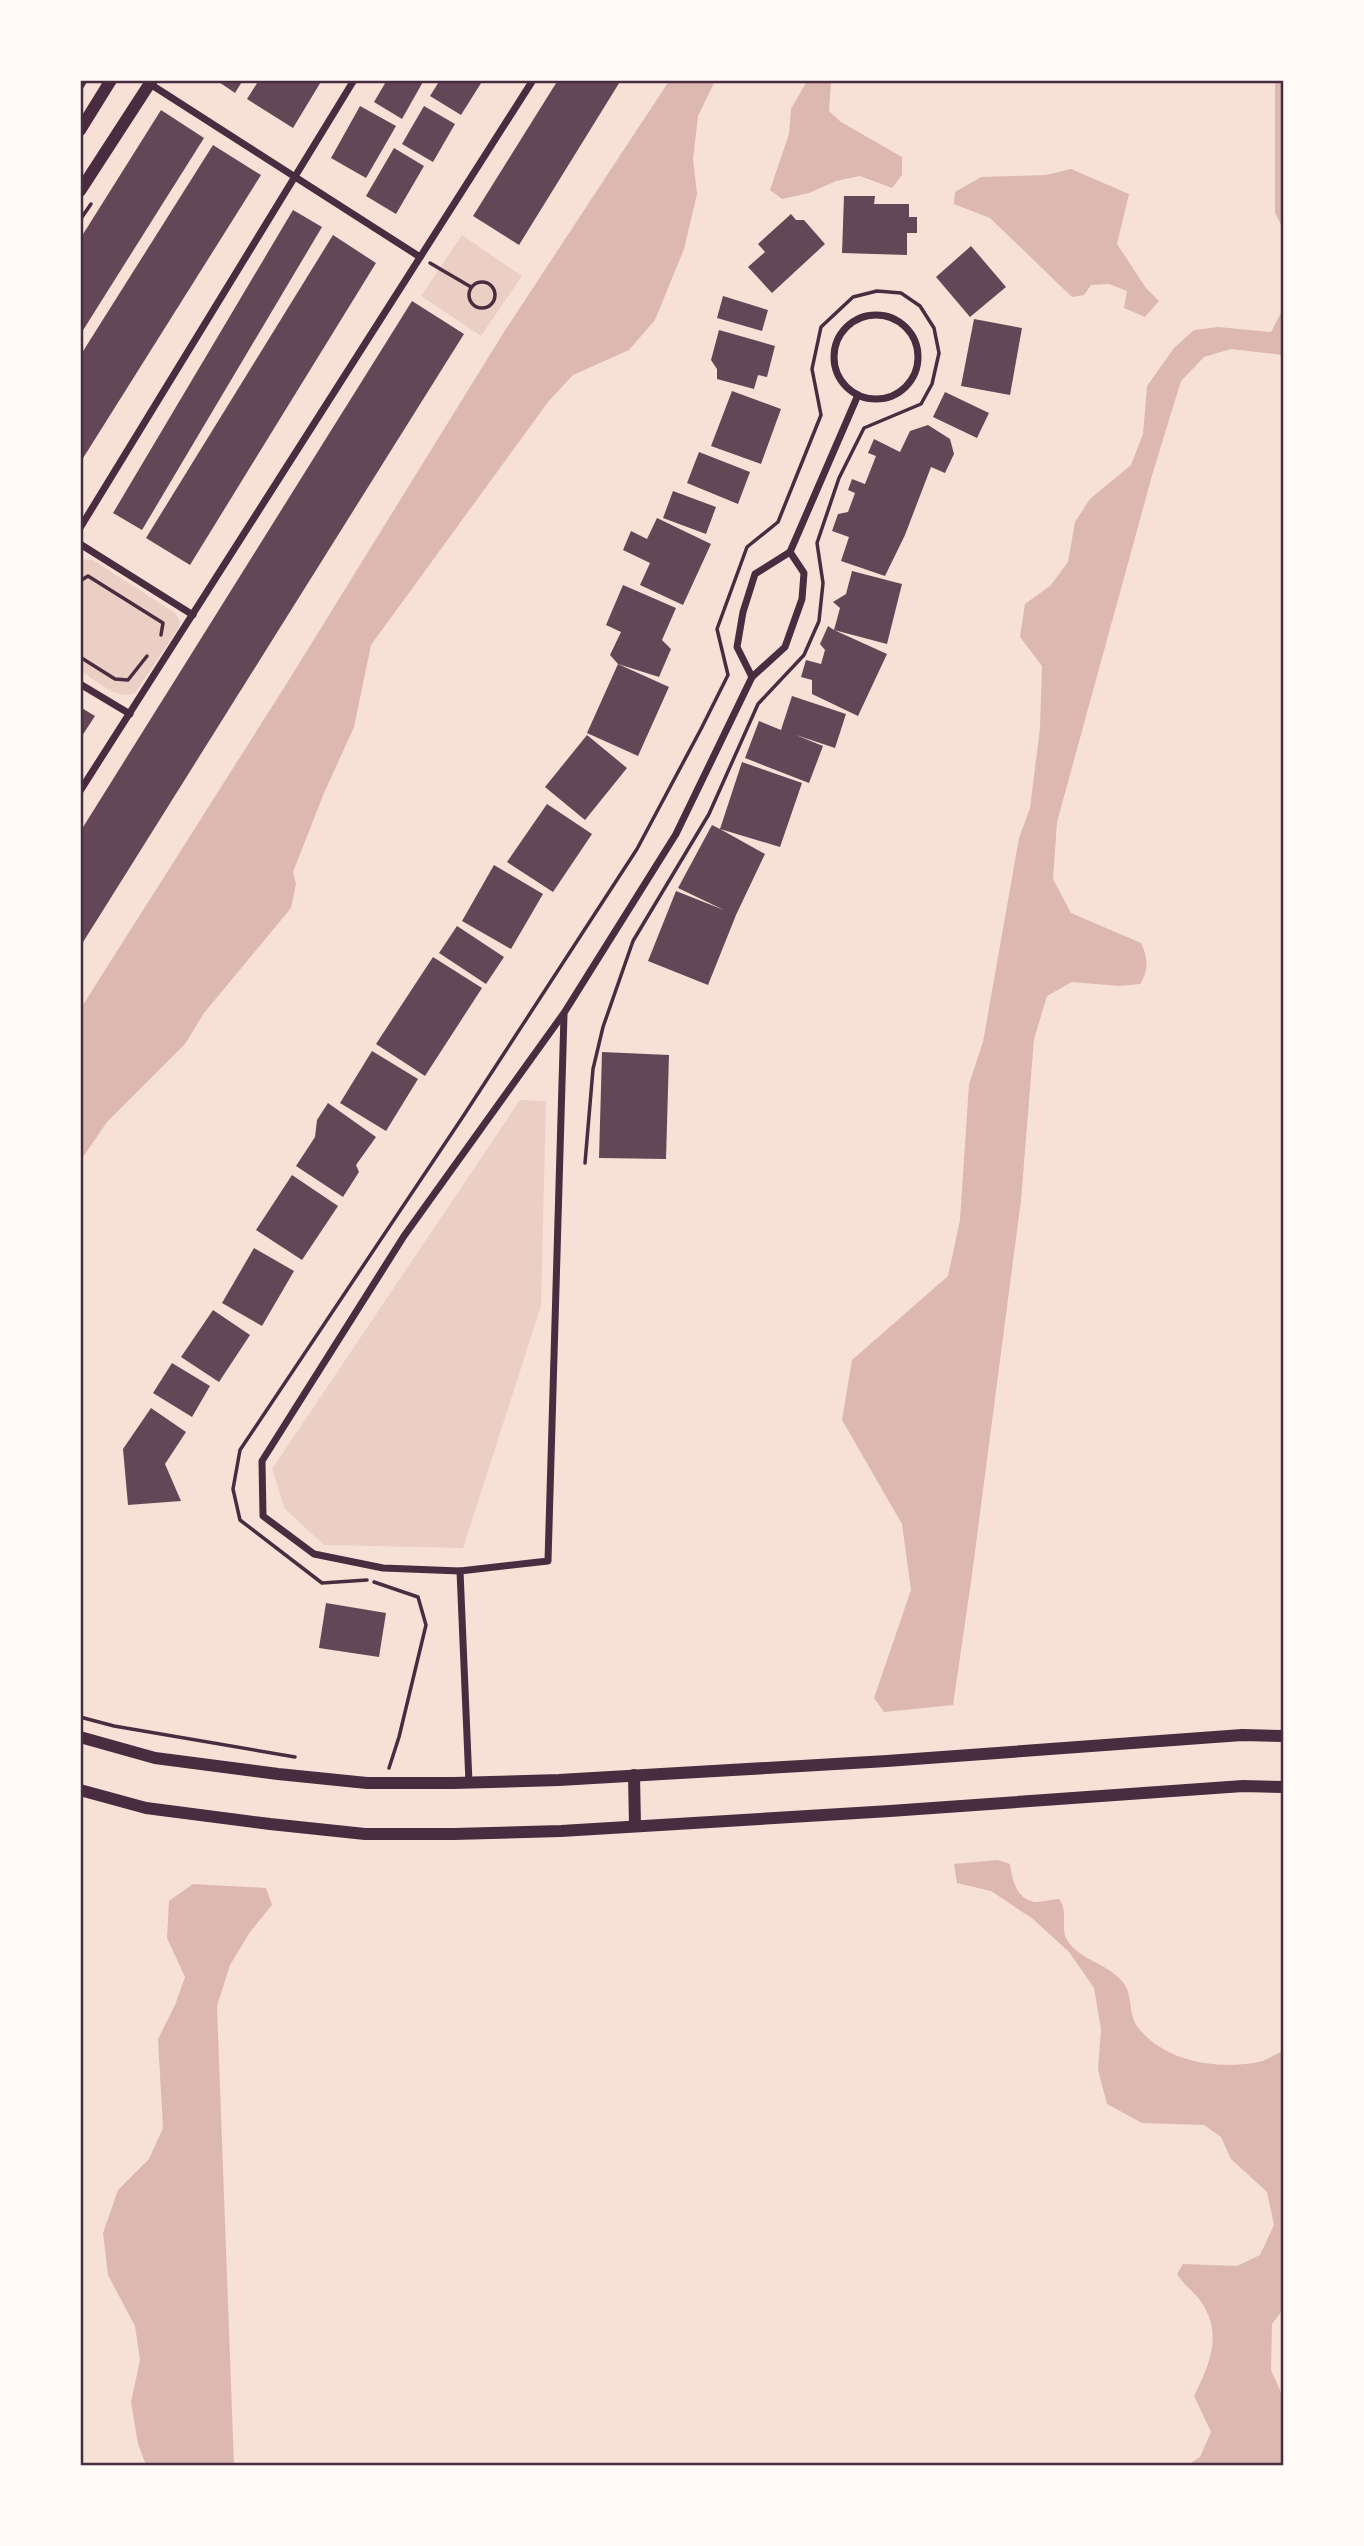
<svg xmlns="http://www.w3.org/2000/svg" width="1364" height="2546" font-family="'Alegreya Sans',sans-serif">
  <rect width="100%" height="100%" fill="#f7e1d7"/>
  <!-- green -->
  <g fill="#ebcfc5">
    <path d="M462,235L522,276L481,336L421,296Z"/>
    <path d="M80,559L93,560L175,613L180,622L178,629L135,693C118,701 95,680 81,671Z"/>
    <path d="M520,1100L546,1101L541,1306L463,1548L324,1545L285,1509L272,1469Z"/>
  </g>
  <!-- water -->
  <g fill="#dcb8b0">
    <path d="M669,81H715L698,116L693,159L697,194L684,249L655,320L629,350L573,375L548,402L371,645L354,727L324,793L293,872L296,884L291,908L204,1013L185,1044L107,1122L81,1160V1008L287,683L504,332Z"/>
    <path d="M807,81H831L829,111L841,122L902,157V175L892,188L860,176L836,181L809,193L782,199L770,190L789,134L791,109Z"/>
    <path d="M1275,81H1283V228L1275,213Z"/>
    <path d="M1071,169L1129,194L1117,244L1146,288L1159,301L1145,317L1124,308L1127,291L1109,284L1091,285L1084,295L1072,297L990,218L954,204L955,192L981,177L1046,175Z"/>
    <path d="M1283,309V355L1231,349L1204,357L1181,381L1153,472L1057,822L1053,879L1071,913L1141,943C1148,958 1149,970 1140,984L1119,986L1072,982L1047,996L1034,1039L1021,1200L971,1582L953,1705L884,1712L874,1698L911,1590L902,1524L842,1420L852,1360L948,1276L960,1220L969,1084L983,1042L1019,838L1030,808L1040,728L1042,666L1020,637L1025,604L1050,586L1068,562L1075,522L1090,499L1131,465L1143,434L1147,386L1174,348L1194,330L1218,327L1271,332Z"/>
    <path d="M998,1860L1010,1864C1012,1880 1017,1901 1037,1902C1044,1902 1052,1899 1059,1899C1069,1911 1060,1929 1067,1940C1081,1961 1105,1962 1122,1981C1133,1993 1128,2013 1137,2026C1163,2061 1213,2069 1254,2063C1264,2062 1274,2055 1283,2051L1284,2308L1272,2324L1271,2370L1283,2397V2465H1188L1200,2457L1211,2432L1194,2396C1209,2366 1223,2335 1202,2303C1195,2292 1184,2286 1177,2274L1183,2264L1237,2266L1260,2255L1274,2225L1267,2192L1231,2159L1221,2137L1204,2125L1142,2123L1107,2104L1098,2070L1101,2029L1094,1988L1069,1952L1033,1919L991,1891L957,1883L954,1864Z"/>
    <path d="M193,1884L266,1888L272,1905L250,1932L230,1965L217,2006L234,2465H146L138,2444L131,2402L140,2360L135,2326L108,2275L103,2233L118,2190L149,2159L163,2128L158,2039L175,2005L185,1977L167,1938L169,1901Z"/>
  </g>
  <!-- building -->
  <g fill="#644757">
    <path d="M216,80H243L235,93Z"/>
    <path d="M259,80H322L293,128L247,99Z"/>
    <path d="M387,80H424L402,119L374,102Z"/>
    <path d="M440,80H483L461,115L430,96Z"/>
    <path d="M558,80H621L519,245L473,216Z"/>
    <path d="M360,106L396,126L366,178L331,158Z"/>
    <path d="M424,106L455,124L433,162L402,144Z"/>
    <path d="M161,110L204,138L80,335V239Z"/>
    <path d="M213,145L261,175L80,463V356Z"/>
    <path d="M394,148L424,166L396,214L366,196Z"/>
    <path d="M844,196H875L874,204H909V217H917V233H907V255L842,253Z"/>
    <path d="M293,210L322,227L142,530L113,513Z"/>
    <path d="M791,214L796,220H804L825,244L772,293L748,267L765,252L758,244Z"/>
    <path d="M333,235L376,263L190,565L146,538Z"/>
    <path d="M971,246L1006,287L970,317L936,277Z"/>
    <path d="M723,296L768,310L762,331L717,318Z"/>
    <path d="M412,301L464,334L80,947V832Z"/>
    <path d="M974,319L1022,328L1010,395L961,386Z"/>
    <path d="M719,330L775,346L767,377L758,375L754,389L717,379V369L711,360Z"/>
    <path d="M732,391L781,409L761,464L711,446Z"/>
    <path d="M945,392L989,413L977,438L933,417Z"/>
    <path d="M928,425L950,439L954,454L945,473L931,467L905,535L885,576L841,561L849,537L832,531L838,514L848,512L855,493L848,490L852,479L865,484L876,456L868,453L874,439L900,452L910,431Z"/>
    <path d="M699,452L750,472L738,504L687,483Z"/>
    <path d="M673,491L716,507L706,534L663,518Z"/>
    <path d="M657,518L711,544L683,605L640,585L650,563L623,550L631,531L647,539Z"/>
    <path d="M852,571L902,584L887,644L834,630L887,654L858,716L812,694V680L801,677L806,660L821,664L825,650L820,644L828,626L834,630L840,608L833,602L846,594Z"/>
    <path d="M623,585L676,608L662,640L671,649L659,677L618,664L610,655L621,632L606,625Z"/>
    <path d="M618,664L669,687L638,756L587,733Z"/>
    <path d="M792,696L846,714L835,748L796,735L823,746L809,783L745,758L759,721L781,730Z"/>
    <path d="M80,707L95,716L80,739Z"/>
    <path d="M587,735L627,768L585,820L545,787Z"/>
    <path d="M742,762L802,783L780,847L720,829L765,854L736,915L708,985L648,961L676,891L724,910L678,888L712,825L720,829Z"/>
    <path d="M547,804L592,834L553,892L507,862Z"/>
    <path d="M494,865L543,894L511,949L462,921Z"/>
    <path d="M457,926L504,957L486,984L439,953Z"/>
    <path d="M433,957L482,988L425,1076L376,1044Z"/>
    <path d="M372,1051L418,1079L386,1131L340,1103Z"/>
    <path d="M602,1052L669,1055L666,1159L599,1158Z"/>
    <path d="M328,1103L376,1137L356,1165L359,1172L343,1197L296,1166L315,1137L317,1120Z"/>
    <path d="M292,1175L338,1206L302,1260L256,1230Z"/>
    <path d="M254,1248L294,1271L262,1326L222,1303Z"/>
    <path d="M213,1310L250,1335L219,1382L181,1357Z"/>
    <path d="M172,1363L210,1386L192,1417L153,1393Z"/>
    <path d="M151,1408L186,1432L165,1464L181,1501L128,1505L123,1449Z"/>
    <path d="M326,1603L386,1613L379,1657L319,1648Z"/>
  </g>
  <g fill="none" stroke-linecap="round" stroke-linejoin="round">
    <!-- path -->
    <g stroke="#4a2c40" stroke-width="3.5">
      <path d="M80,90L86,80"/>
      <path d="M80,220L91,204"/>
      <path d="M430,263L471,287"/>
      <circle cx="482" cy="295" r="13"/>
      <path d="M80,581L88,576L163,623L161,635"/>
      <path d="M80,657L115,679L128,680L147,656"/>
      <path d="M367,1580L322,1583L240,1520L233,1489L240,1450L462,1118L637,849L701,729L728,675L717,629L747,547L778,522L821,415L812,369L821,327L853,297L877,291L901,293L920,306L934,328L939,353L932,384L921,404L864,428L839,478L817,543L823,583L819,621L804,655L758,704L709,814L633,941L603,1027L593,1069L585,1163"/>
      <path d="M374,1582L418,1597L426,1625L399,1737L389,1768"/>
      <path d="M80,1717L114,1726L295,1757"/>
    </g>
    <!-- minor -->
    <g stroke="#4a2c40" stroke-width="7">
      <path d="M147,82L420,257"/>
      <circle cx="876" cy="357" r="42"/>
      <path d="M80,528L354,80"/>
      <path d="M80,544L193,615"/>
      <path d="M752,677L737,647L743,612L755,574L790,552L858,395"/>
      <path d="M80,684L130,714"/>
      <path d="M80,791L533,80"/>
      <path d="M460,1571L383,1568L314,1554L263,1516L262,1461L404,1236L564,1013L676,834L752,677L785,647L802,599L804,573L790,552"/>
      <path d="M469,1783L460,1571L548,1561L564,1015"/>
    </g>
    <!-- tertiary -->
    <g stroke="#4a2c40" stroke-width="12">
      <path d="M80,130L111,80"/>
      <path d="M80,191L152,80"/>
      <path d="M80,1737L155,1758L278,1774L367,1783H453L559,1780L887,1761L1242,1735L1284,1736"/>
      <path d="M634,1775L635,1826"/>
      <path d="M80,1790L146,1808L270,1824L365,1834H454L561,1831L890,1811L1243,1786L1284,1787"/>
    </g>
  </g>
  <!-- border -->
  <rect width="1364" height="2546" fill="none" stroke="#fffaf5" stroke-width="164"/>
  <rect x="82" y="82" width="1200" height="2382" fill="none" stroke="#4a2c40" stroke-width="2.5"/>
</svg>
